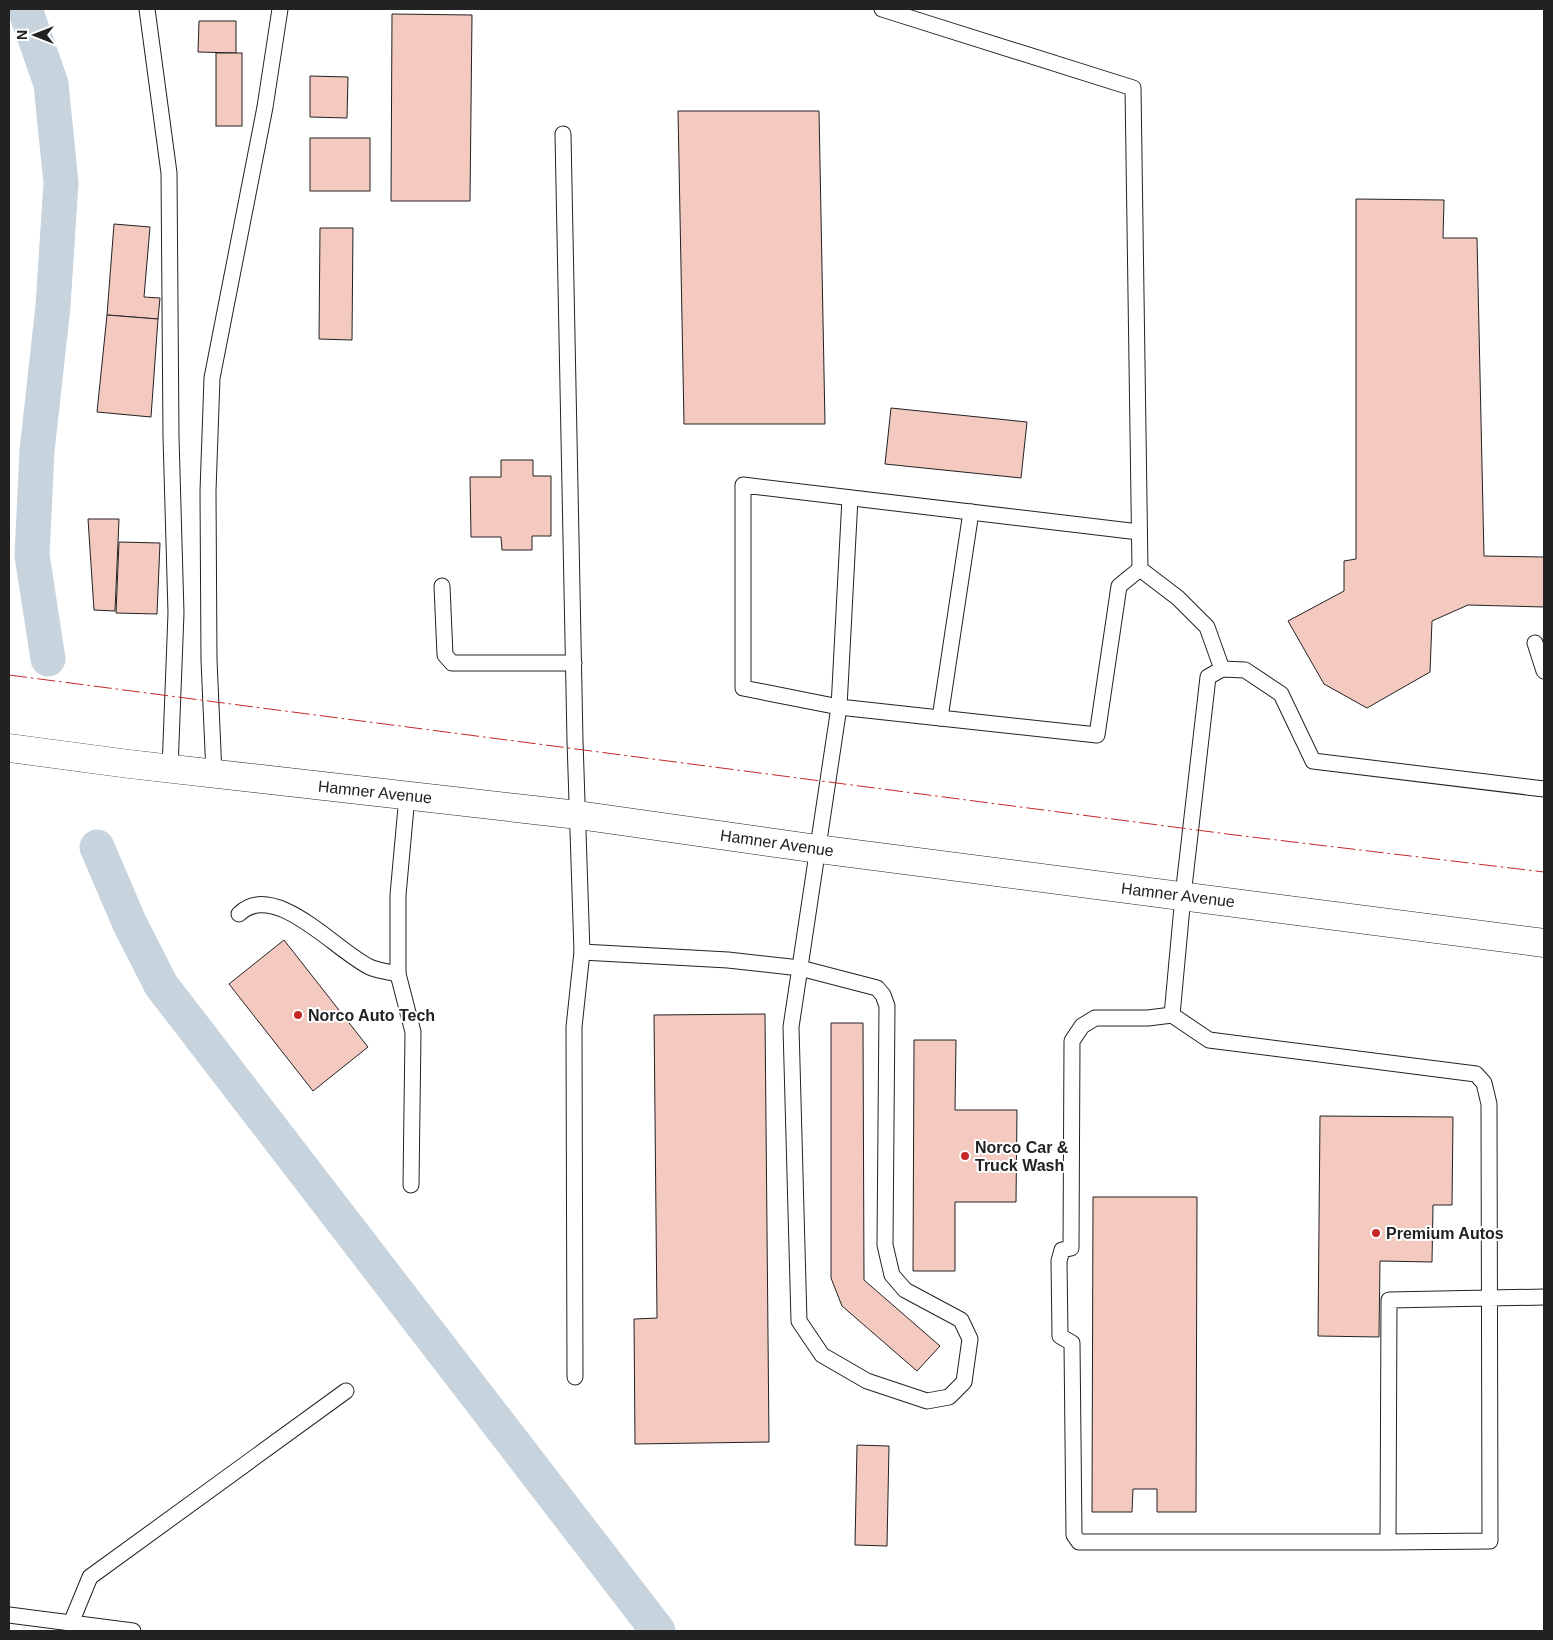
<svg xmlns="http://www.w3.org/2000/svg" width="1553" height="1640" font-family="Arial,sans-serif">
  <rect width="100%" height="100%" fill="#fff"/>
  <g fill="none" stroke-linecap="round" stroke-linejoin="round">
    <!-- canal -->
    <g stroke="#c7d3dd" stroke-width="35">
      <path d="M25,9L51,84L61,183L53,306L37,451L32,555L48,659"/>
      <path d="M97,847L129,922L161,985L658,1631"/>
    </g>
  </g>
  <!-- building -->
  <g fill="#f3c9c0" stroke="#222">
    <path d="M392,14L472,15L470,201H391Z"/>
    <path d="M199,21H236V53L198,52Z"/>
    <rect x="216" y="53" width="26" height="73"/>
    <path d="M310,76L348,77L347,118L310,117Z"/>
    <path d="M678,111H819L825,424H684Z"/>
    <rect x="310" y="138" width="60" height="53"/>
    <path d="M1356,199L1444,200L1443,238H1477L1484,556L1544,557V607L1468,605L1432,621L1430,672L1367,708L1324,684L1288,621L1344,591V561L1356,559Z"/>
    <path d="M114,224L150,227L144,297L160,298L158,319L107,315Z"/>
    <path d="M320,228H353L352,340L319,339Z"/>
    <path d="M107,315L158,319L151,417L97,412Z"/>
    <path d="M891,408L1027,422L1021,478L885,464Z"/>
    <path d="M501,460H533V476H551V536H532V550H502L501,537H471L470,477H501Z"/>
    <path d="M88,519H119L115,611L94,610Z"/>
    <path d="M119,542L160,543L157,614L116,613Z"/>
    <path d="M284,940L368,1047L313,1091L229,984Z"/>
    <path d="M765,1014L769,1442L635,1444L634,1319L657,1318L654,1015Z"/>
    <path d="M831,1023H863L864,1280L940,1346L917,1371L842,1306L831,1278Z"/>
    <path d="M914,1040H956L955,1110H1017L1016,1202H955V1271H913Z"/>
    <path d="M1320,1116L1453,1117L1452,1205H1433L1432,1262L1380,1261L1379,1337L1318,1336Z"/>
    <path d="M1093,1197H1197L1196,1512H1157V1489H1133L1132,1512H1092Z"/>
    <path d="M857,1445L889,1446L887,1546L855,1545Z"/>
  </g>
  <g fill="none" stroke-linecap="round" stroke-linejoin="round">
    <!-- service casing -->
    <g stroke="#222" stroke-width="17">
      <g id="service">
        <path d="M147,9L169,173L171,437L176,613L170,769"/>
        <path d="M882,9L1133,88L1140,569L1178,598L1207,627L1222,669"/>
        <path d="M563,134L575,741L582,952L574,1027L575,1377"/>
        <path d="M850,498L839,707L1097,735L1119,586L1140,569"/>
        <path d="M442,586L445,655L452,663H574"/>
        <path d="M1535,643L1544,671"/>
        <path d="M940,718L971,512"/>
        <path d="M214,774L209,660L208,491L212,378L265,107L280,9"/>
        <path d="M407,796L398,895V974L413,1032L411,1185"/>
        <path d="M239,914C275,878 341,956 372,968C380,971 390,972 398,974"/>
        <path d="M582,952L728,960L800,968L877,988L883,995L887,1006L885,1245L892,1275L905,1290L961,1320L970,1339L964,1382L949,1397L927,1401L867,1381L822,1355L799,1321L791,1027L839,707L743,688V485L1139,532"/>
        <path d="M1172,1015L1183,896L1208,677L1222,669L1245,670L1281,694L1313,761L1544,789"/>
        <path d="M1388,1542L1490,1541L1489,1104L1484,1083L1476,1074L1209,1040L1172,1015L1148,1018H1095L1082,1026L1072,1041L1071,1248L1062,1250L1059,1261L1060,1336L1072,1343L1074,1535L1079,1542H1388L1389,1300L1544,1297"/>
        <path d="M9,1615L133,1631"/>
        <path d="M71,1623L90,1577L346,1391"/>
      </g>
    </g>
    <!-- primary casing -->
    <g stroke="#222" stroke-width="29">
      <path id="primary" d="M9,748L129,764L578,815L818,849L1544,943"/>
    </g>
    <!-- service -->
    <use href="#service" stroke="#fff" stroke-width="15"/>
    <!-- primary -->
    <use href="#primary" stroke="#fff" stroke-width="28"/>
    <!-- power -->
    <path stroke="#c62828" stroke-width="1" stroke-dasharray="18 4 2.5 4" stroke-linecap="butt" d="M9,675L1235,835L1544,872"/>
  </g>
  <!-- markers -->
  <g fill="#c62828" stroke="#fff" stroke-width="2">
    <circle cx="298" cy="1015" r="5"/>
    <circle cx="965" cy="1156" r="5"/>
    <circle cx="1376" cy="1233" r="5"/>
  </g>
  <g text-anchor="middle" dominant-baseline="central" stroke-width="4" stroke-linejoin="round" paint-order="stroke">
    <!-- street labels -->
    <g font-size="16" fill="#222" stroke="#fff">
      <text transform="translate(375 792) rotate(6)">Hamner Avenue</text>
      <text transform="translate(777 843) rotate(8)">Hamner Avenue</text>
      <text transform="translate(1178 895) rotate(7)">Hamner Avenue</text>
    </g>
    <!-- poi labels -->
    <g font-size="16" font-weight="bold" fill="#222" stroke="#fff" text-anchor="start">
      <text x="308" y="1015">Norco Auto Tech</text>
      <text x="975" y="1147">Norco Car &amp;<tspan x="975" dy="18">Truck Wash</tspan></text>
      <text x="1386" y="1233">Premium Autos</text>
    </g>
  </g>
  <!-- border -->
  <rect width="1553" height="1640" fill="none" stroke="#222222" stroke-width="20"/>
  <!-- north arrow -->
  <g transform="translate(35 35) rotate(270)" stroke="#ffffff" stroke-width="4" paint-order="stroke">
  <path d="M0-4L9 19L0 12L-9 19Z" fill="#222222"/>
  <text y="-8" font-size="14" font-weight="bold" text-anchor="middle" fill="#222222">N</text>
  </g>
</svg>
